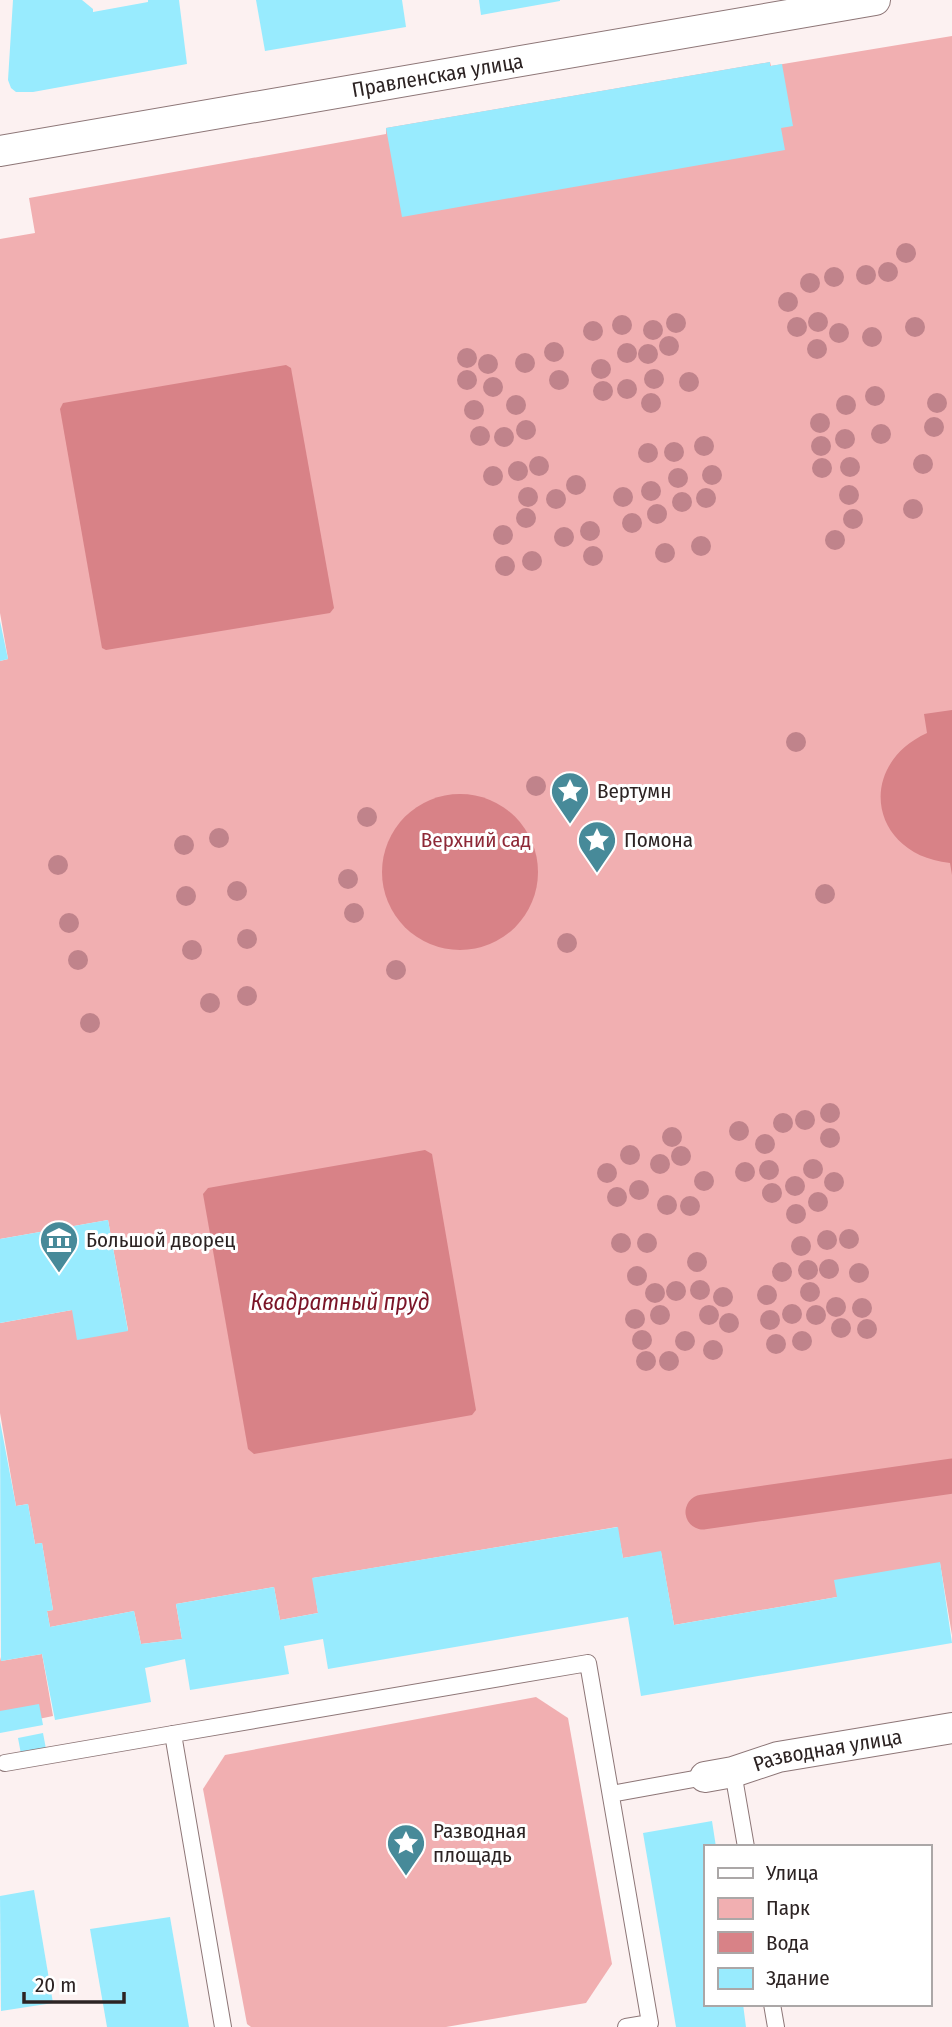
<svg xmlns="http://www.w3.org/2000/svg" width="952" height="2027" font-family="'Fira Sans Condensed',sans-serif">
  <rect width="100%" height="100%" fill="#fcf1f1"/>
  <!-- green -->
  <g fill="#f1afb1">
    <path d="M952,36V1635L940,1563L837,1597L674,1625L661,1552L623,1558L617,1527L313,1578L318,1613L280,1620L274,1587L176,1604L182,1639L141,1644L134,1611L50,1627L47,1611L53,1610L42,1543L35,1544L28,1504L16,1506L0,1413V1323L72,1310L128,1330L108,1220L0,1239V661L8,659L0,613V239L35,233L29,198L386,134V128L770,62L771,66Z"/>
    <path d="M42,1654L53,1716L0,1727V1657L1,1661Z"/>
    <path d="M536,1697L568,1718L612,1964L586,2003L446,2027H251L247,2024L203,1789L225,1755Z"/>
  </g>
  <!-- water -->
  <g fill="#d88287">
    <path d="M286,365L291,368L334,608L330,613L106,650L102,648L60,409L63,403Z"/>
    <path d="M952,710V875L950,863C870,855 855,766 927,733L924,714Z"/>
    <circle cx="460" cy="872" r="78"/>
    <path d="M425,1150L432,1154L476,1410L472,1415L254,1454L248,1449L203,1194L208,1188Z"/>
  </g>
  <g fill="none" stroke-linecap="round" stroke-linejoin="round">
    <!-- canal -->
    <path stroke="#d88287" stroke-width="35" d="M703,1512L952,1476"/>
  </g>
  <!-- building -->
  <g fill="#98ebfe">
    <path d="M13,0H82L93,9V12L148,2V0H179L187,64L33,92H16L11,88L8,80Z"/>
    <path d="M256,0H402L406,27L265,51Z"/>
    <path d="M479,0H560V1L481,15Z"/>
    <path d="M770,62V66L782,64L793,126L781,128L785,150L402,217L386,128Z"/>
    <path d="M0,621L8,659L0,661Z"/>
    <path d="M108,1220L128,1331L77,1340L72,1310L0,1323V1239Z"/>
    <path d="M0,1421L16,1506L28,1504L35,1544L42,1543L53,1610L47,1611L50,1627L134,1611L141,1644L182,1639L176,1604L274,1587L280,1620L318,1613L312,1578L618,1527L623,1558L661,1551L674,1625L837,1597L834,1580L940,1562L952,1643L641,1696L628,1617L328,1669L323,1639L284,1646L289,1674L190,1690L185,1659L145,1668L151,1702L55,1720L42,1654L1,1661Z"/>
    <path d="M39,1704L43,1725L0,1733V1711Z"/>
    <path d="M43,1733L46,1749L21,1754L18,1738Z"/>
    <path d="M712,1821L716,1847H705V2004H743L746,2027H676L643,1833Z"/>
    <path d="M34,1890L53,2003L1,2011L0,1896Z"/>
    <path d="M170,1917L189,2027H107L90,1929Z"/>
  </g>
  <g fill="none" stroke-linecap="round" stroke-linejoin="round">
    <!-- service casing -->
    <g stroke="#8d7677" stroke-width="18">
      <g id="service">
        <path d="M5,1763L173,1734"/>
        <path d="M733,1772L746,1847"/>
        <path d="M611,1794L705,1777"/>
        <path d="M772,2004L776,2027"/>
        <path d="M223,2027L173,1734L588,1663L650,2023L626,2027"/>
      </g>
    </g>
    <!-- minor casing -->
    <g stroke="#8d7677" stroke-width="32">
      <g id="minor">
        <path id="s1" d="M0,151L875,0"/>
        <path id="s2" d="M705,1777L733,1772L778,1757L952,1728"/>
      </g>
    </g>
    <!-- service -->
    <use href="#service" stroke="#fff" stroke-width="16"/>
    <!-- minor -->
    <use href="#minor" stroke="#fff" stroke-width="30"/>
  </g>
  <!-- trees -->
  <g fill="#c0838b">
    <circle cx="906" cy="253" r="10"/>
    <circle cx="888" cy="272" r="10"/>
    <circle cx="866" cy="275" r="10"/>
    <circle cx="834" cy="277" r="10"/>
    <circle cx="810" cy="283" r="10"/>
    <circle cx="788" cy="302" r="10"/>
    <circle cx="818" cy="322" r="10"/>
    <circle cx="676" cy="323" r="10"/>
    <circle cx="622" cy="325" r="10"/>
    <circle cx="797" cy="327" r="10"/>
    <circle cx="915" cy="327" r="10"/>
    <circle cx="653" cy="330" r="10"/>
    <circle cx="593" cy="331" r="10"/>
    <circle cx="839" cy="333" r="10"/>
    <circle cx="872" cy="337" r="10"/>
    <circle cx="669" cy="346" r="10"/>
    <circle cx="817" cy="349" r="10"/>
    <circle cx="554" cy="352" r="10"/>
    <circle cx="627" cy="353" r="10"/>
    <circle cx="648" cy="354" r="10"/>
    <circle cx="467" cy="358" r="10"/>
    <circle cx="525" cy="363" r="10"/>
    <circle cx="488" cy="364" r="10"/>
    <circle cx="601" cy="369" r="10"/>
    <circle cx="654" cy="379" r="10"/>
    <circle cx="467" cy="380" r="10"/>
    <circle cx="559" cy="380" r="10"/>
    <circle cx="689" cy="382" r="10"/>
    <circle cx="493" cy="387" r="10"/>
    <circle cx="627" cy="389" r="10"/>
    <circle cx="603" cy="391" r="10"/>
    <circle cx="875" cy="396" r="10"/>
    <circle cx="651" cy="403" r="10"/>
    <circle cx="937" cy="403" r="10"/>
    <circle cx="516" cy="405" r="10"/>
    <circle cx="846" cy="405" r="10"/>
    <circle cx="474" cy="410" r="10"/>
    <circle cx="820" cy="423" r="10"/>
    <circle cx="934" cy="427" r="10"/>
    <circle cx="526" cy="430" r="10"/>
    <circle cx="881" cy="434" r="10"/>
    <circle cx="480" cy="436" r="10"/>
    <circle cx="504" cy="437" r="10"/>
    <circle cx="845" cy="439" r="10"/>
    <circle cx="704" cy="446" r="10"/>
    <circle cx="821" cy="446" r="10"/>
    <circle cx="674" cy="452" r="10"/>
    <circle cx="648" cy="453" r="10"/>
    <circle cx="923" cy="464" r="10"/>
    <circle cx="539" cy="466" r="10"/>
    <circle cx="850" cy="467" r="10"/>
    <circle cx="822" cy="468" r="10"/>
    <circle cx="518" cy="471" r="10"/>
    <circle cx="712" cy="475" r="10"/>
    <circle cx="493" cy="476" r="10"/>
    <circle cx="678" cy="478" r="10"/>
    <circle cx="576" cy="485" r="10"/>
    <circle cx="651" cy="491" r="10"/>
    <circle cx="849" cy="495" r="10"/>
    <circle cx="528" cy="497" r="10"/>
    <circle cx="623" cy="497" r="10"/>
    <circle cx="706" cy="498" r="10"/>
    <circle cx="556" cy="499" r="10"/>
    <circle cx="682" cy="502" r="10"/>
    <circle cx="913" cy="509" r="10"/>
    <circle cx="657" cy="514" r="10"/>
    <circle cx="526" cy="518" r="10"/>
    <circle cx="853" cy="519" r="10"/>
    <circle cx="632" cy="523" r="10"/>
    <circle cx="590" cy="531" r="10"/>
    <circle cx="503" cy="535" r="10"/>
    <circle cx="564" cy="537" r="10"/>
    <circle cx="835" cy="540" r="10"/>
    <circle cx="701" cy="546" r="10"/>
    <circle cx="665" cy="553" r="10"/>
    <circle cx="593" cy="556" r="10"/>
    <circle cx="532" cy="561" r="10"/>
    <circle cx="505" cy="566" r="10"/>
    <circle cx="796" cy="742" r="10"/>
    <circle cx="536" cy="786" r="10"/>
    <circle cx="367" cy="817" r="10"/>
    <circle cx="219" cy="838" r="10"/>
    <circle cx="184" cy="845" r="10"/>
    <circle cx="58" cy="865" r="10"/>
    <circle cx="348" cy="879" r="10"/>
    <circle cx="237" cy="891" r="10"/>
    <circle cx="825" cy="894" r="10"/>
    <circle cx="186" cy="896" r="10"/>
    <circle cx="354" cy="913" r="10"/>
    <circle cx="69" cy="923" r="10"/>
    <circle cx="247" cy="939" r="10"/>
    <circle cx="567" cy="943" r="10"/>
    <circle cx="192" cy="950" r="10"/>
    <circle cx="78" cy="960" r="10"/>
    <circle cx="396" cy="970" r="10"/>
    <circle cx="247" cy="996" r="10"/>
    <circle cx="210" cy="1003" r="10"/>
    <circle cx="90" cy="1023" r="10"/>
    <circle cx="830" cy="1113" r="10"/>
    <circle cx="805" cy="1120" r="10"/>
    <circle cx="783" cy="1123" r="10"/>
    <circle cx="739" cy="1131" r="10"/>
    <circle cx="672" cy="1137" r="10"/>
    <circle cx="830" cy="1138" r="10"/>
    <circle cx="765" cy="1144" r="10"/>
    <circle cx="630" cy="1155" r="10"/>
    <circle cx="681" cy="1156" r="10"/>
    <circle cx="660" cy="1164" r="10"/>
    <circle cx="813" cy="1169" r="10"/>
    <circle cx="769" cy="1170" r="10"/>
    <circle cx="745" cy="1172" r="10"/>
    <circle cx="607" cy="1173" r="10"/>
    <circle cx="704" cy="1181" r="10"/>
    <circle cx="834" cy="1182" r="10"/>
    <circle cx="795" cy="1186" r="10"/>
    <circle cx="639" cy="1190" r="10"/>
    <circle cx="772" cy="1193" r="10"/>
    <circle cx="617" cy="1197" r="10"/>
    <circle cx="818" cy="1202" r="10"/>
    <circle cx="667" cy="1205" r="10"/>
    <circle cx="690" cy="1206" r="10"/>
    <circle cx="796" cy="1214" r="10"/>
    <circle cx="849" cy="1239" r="10"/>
    <circle cx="827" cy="1240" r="10"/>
    <circle cx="621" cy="1243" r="10"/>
    <circle cx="647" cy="1243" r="10"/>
    <circle cx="801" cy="1246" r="10"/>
    <circle cx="697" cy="1262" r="10"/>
    <circle cx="829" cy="1269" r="10"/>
    <circle cx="808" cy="1270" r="10"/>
    <circle cx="782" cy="1272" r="10"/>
    <circle cx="859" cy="1273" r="10"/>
    <circle cx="637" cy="1276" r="10"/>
    <circle cx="700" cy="1290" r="10"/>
    <circle cx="676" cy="1291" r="10"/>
    <circle cx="810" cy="1292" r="10"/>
    <circle cx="655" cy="1293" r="10"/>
    <circle cx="767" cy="1295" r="10"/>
    <circle cx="723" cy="1297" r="10"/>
    <circle cx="836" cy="1307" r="10"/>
    <circle cx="862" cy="1308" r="10"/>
    <circle cx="792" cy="1314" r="10"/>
    <circle cx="660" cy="1315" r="10"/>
    <circle cx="709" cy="1315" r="10"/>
    <circle cx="816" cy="1315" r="10"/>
    <circle cx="635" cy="1319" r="10"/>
    <circle cx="770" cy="1320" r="10"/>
    <circle cx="729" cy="1323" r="10"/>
    <circle cx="841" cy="1328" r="10"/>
    <circle cx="867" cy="1329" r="10"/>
    <circle cx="642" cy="1340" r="10"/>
    <circle cx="685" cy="1341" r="10"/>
    <circle cx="802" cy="1341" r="10"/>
    <circle cx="776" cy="1344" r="10"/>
    <circle cx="713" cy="1350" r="10"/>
    <circle cx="646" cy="1361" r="10"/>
    <circle cx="669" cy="1361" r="10"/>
  </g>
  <!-- icons -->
  <defs>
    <g id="sight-pin" transform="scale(2.0125)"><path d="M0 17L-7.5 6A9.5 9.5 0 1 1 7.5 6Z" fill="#478a99" stroke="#fff"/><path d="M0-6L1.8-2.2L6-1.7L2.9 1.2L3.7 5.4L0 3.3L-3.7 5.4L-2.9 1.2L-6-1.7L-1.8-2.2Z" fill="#fff"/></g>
    <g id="museum-pin" transform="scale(2.0125)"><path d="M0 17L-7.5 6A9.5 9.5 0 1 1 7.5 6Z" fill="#478a99" stroke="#fff"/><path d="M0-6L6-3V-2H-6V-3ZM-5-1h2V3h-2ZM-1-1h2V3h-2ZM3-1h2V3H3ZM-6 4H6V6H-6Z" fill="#fff"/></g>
  </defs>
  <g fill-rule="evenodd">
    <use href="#sight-pin" x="570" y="791"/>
    <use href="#sight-pin" x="597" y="840"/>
    <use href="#museum-pin" x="59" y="1240"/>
    <use href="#sight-pin" x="406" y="1843"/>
  </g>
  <g text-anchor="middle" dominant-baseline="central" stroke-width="6" stroke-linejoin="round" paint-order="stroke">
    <!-- street labels -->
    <g font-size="21" fill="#2c2323" stroke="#fff">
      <text stroke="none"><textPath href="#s1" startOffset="444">Правленская улица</textPath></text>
      <text stroke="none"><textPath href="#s2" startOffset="126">Разводная улица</textPath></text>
    </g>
    <!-- poi labels -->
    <g font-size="21" fill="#2c2323" stroke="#fff" text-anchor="start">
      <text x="597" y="791">Вертумн</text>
      <text x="624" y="840">Помона</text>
      <text x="86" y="1240">Большой дворец</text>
      <text x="433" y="1831">Разводная<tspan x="433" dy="24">площадь</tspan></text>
    </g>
    <!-- park labels -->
    <g font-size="21" fill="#8e2937" stroke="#fff">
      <text x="476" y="840">Верхний сад</text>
    </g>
    <!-- water labels -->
    <g font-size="23" font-style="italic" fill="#7a1427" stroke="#fff">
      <text x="340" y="1302">Квадратный пруд</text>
    </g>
  </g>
  <!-- legend -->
  <rect x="704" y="1845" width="228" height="161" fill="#ffffff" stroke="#aba7a7" stroke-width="2"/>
  <rect x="718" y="1868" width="35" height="10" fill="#ffffff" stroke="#aba7a7" stroke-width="2"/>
  <text x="766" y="1880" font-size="21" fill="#2c2323">Улица</text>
  <rect x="718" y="1898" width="35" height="21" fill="#f1afb1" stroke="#aba7a7" stroke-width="2"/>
  <text x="766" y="1915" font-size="21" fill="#2c2323">Парк</text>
  <rect x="718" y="1932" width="35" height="21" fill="#d88287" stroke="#aba7a7" stroke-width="2"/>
  <text x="766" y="1950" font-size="21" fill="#2c2323">Вода</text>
  <rect x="718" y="1968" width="35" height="21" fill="#98ebfe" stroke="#aba7a7" stroke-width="2"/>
  <text x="766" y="1985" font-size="21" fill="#2c2323">Здание</text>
  <!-- scale -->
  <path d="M24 1992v10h100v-10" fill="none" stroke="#2c2323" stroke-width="3.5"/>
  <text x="35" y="1992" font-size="21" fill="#2c2323" stroke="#ffffff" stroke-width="5" paint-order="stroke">20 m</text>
</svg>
